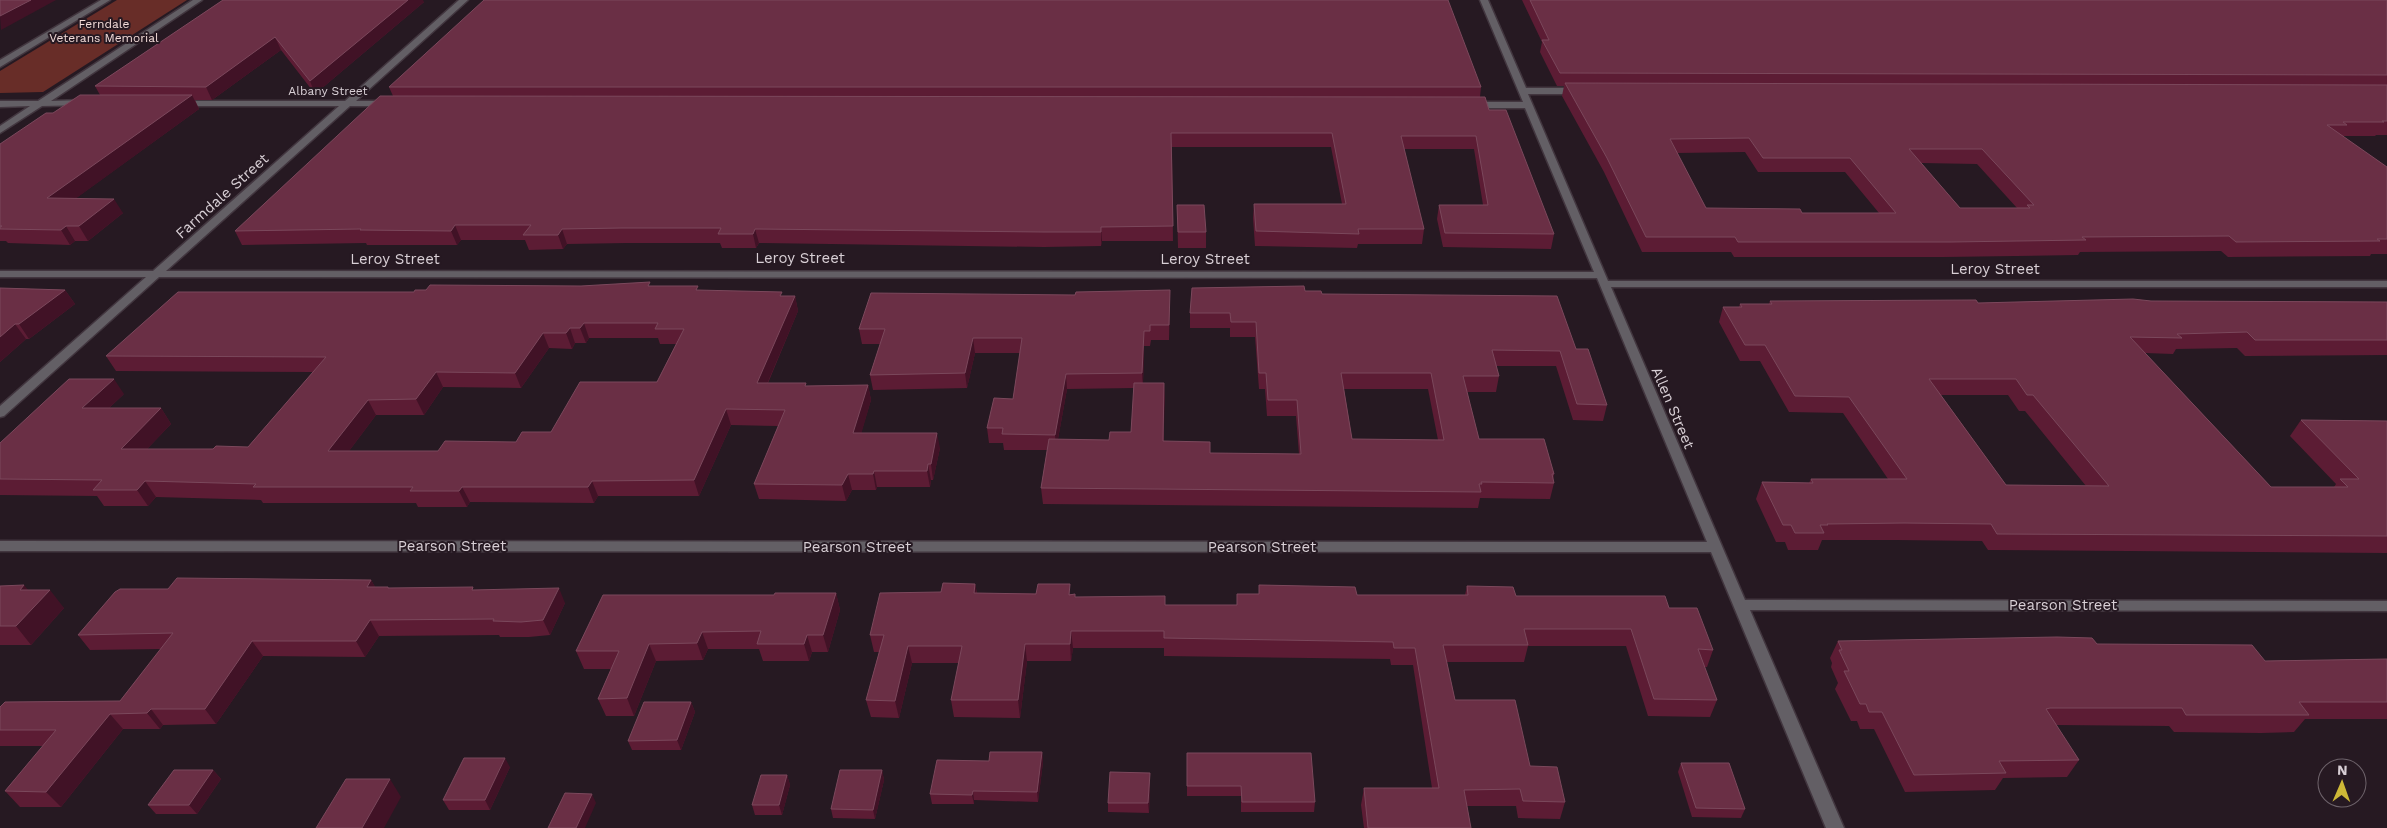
<svg xmlns="http://www.w3.org/2000/svg" width="2387" height="828" font-family="'Work Sans',sans-serif">
  <rect width="100%" height="100%" fill="#261922"/>
  <!-- green -->
  <path fill="#682d28" d="M117,0H187L43,92L0,93V71Z"/>
  <g fill="none" stroke-linecap="round" stroke-linejoin="round">
    <!-- minor casing -->
    <g stroke="#42363f" stroke-width="3">
      <g id="minor">
        <path d="M101,0H110L0,67V60Z"/>
        <path d="M193,0H202L51,101L84,100L87,101V105L42,106L0,133V126L30,106L0,107V101H38Z"/>
        <path d="M459,0H468L356,101H387L390,102V106H350L166,271L1594,272L1525,108H1472L1468,105L1472,102H1523L1480,0H1488L1526,88H1580L1584,91L1580,94H1528L1608,281H2387V287H1611L1745,600L2387,601V611L1750,610L1844,828H1826L1711,552L0,551V541L1707,542L1597,278L159,277L4,416L0,417V406L146,277H0V271H153L339,106H179L175,103L176,101H345Z"/>
      </g>
    </g>
    <!-- minor -->
    <use href="#minor" fill="#635f65" fill-rule="evenodd"/>
  </g>
  <!-- wall -->
  <g fill="#5c1c34" fill-rule="evenodd">
    <path d="M223,0L424,2L315,94L281,50L212,100H195L199,109L76,198L123,213L88,241H75L70,245L8,243L6,241H0V144L100,95L95,86Z"/>
    <path d="M1522,0H2387V135H2376L2375,136H2342L2387,167V254H2371L2370,256L2228,257L2221,251L2080,252L2078,255L1944,257H1734L1731,252H1642L1604,172L1562,96L1564,86H1557L1540,52L1542,42ZM1745,152L1758,172H1845L1879,213H1802L1706,208L1677,153ZM1921,163L1977,164L2017,208H1960Z"/>
    <path d="M389,87H1481L1480,97L1489,110L1554,234L1551,249L1443,247L1437,219L1439,205H1483L1474,149H1404L1424,229L1422,244H1358L1357,248L1255,246L1253,218L1254,204H1342L1331,147H1172L1173,241H1102L1101,246L1044,247L759,243L756,248H722L720,243H627L567,244L563,249L529,250L525,240H461L457,245H367L366,243L242,245L235,231L393,96Z"/>
    <path d="M1177,205L1206,232V248H1178Z"/>
    <path d="M651,286L700,291L783,296H795L798,311L768,383L807,386L868,385L871,400L861,433L940,448L933,480H931L930,487H877L876,490H852L846,501L759,499L754,484L778,426L731,425L699,496H598L594,503L470,502L467,507H418L416,503H263L261,500L156,497L148,506H104L97,496L0,495V443L124,394L109,408H161L171,424L147,449H213L248,447L313,372L116,371L106,356L414,292ZM589,338H658L660,344H676L657,382L551,432L516,442L438,451H349L376,415H424L443,387L521,388L549,348L572,349L575,343H586Z"/>
    <path d="M0,288L65,290L75,304L29,339H26L0,362Z"/>
    <path d="M1170,290L1169,340H1151L1150,346H1144L1143,383H1164V441L1210,453L1299,454L1296,416H1267L1265,389H1259L1255,337H1230V328H1190V313L1305,291L1322,294L1576,349L1607,405L1603,421L1573,420L1556,366H1496L1499,376L1496,392H1467L1479,439L1554,474L1553,480L1554,483L1550,499L1480,498L1478,508L1043,504L1041,488L1047,450H1004L1003,443H989L987,428L1013,399L1020,353H975L967,388L873,390L870,375L880,344H862L859,329L1075,295ZM1134,388L1131,432L1109,440L1058,439L1067,389ZM1344,389H1428L1438,440L1352,439Z"/>
    <path d="M1770,301L1978,303L2151,301L2387,302V355L2245,356L2237,348L2176,349L2173,354L2145,353L2271,487H2334L2336,484L2290,436L2301,420L2387,421V553L1988,550L1982,541L1896,540H1822L1818,550H1788L1785,542H1776L1756,499L1762,482L1809,483L1811,479H1888L1843,413L1789,412L1760,361H1740L1719,322L1723,307H1739L1740,304H1769ZM1941,395H2008L2019,411H2025L2086,486L2006,485Z"/>
    <path d="M371,580L375,587L389,588L474,590L565,603L550,635L529,637H500L499,635L379,636L365,657L263,656L216,724L163,725L160,729H123L61,807H20L5,791L43,746H0V707L120,701L161,649L90,650L78,635L168,589Z"/>
    <path d="M975,584L977,593L1075,594V597L1165,605H1237L1259,594V585L1357,595H1465L1467,586L1516,596L1669,608L1713,650L1707,667H1704L1717,700L1710,717L1648,716L1626,646H1528L1524,662H1447L1455,700L1530,766L1565,802L1560,819L1518,818L1516,806H1467L1471,828H1364L1361,805L1364,788H1432L1413,665H1391L1390,659L1164,656V648H1073L1071,661H1027L1020,718L954,717L951,700L959,663H912L899,718L871,717L866,700L879,652H874L870,635L941,592Z"/>
    <path d="M0,586L28,590L64,608L31,645H0Z"/>
    <path d="M836,593L840,610L828,652H812L809,661H763L759,649H708L703,660L656,661L634,716H606L598,699L611,669H584L576,651L774,595Z"/>
    <path d="M1838,641L2097,644L2265,661L2387,659V719H2305L2294,732L2261,733L2174,732L2169,726L2056,725L2079,760L2067,777L2003,778L1995,790L1905,792L1874,729H1860L1857,721H1851L1835,689L1838,683L1831,667L1832,663L1830,658Z"/>
    <path d="M691,702L695,712L681,750H632L628,741Z"/>
    <path d="M1042,752L1043,762L1038,802L974,800V804H932L930,794L989,761Z"/>
    <path d="M1187,753L1315,802L1314,812H1241V796H1187Z"/>
    <path d="M1681,763L1745,809L1741,818L1692,817L1678,772Z"/>
    <path d="M510,767L490,810H449L443,800Z"/>
    <path d="M213,770L221,779L197,814H156L148,805Z"/>
    <path d="M882,770L884,780L875,819L833,818L831,809Z"/>
    <path d="M787,775L790,785L782,815H755L752,805Z"/>
    <path d="M1150,782L1149,813L1108,812V803Z"/>
  </g>
  <!-- shaded-wall -->
  <g fill="#411226">
    <path d="M31,0H56L1,30L0,16Z"/>
    <path d="M408,0H423L424,2L315,94L310,81Z"/>
    <path d="M275,37L281,50L212,100L206,87Z"/>
    <path d="M192,95L199,109L56,213L47,198Z"/>
    <path d="M114,199L123,213L88,241L79,226Z"/>
    <path d="M455,225L461,240L457,245L451,231Z"/>
    <path d="M66,226L75,241L70,245L61,230Z"/>
    <path d="M1101,227L1102,241L1101,246Z"/>
    <path d="M562,229L567,244L563,249L558,235Z"/>
    <path d="M755,229L759,243L756,248L753,234Z"/>
    <path d="M65,290L75,304L29,339L19,324Z"/>
    <path d="M1170,290V304L1169,340V325Z"/>
    <path d="M795,296L798,311L761,398L757,383Z"/>
    <path d="M584,323L589,338L586,343L580,328Z"/>
    <path d="M15,324L26,339L0,362V337Z"/>
    <path d="M570,328L575,343L572,349L566,333Z"/>
    <path d="M1144,331V346L1143,388L1142,373Z"/>
    <path d="M543,333L549,348L521,388L515,373Z"/>
    <path d="M973,338L975,353L967,388L965,373Z"/>
    <path d="M436,372L443,387L424,415L416,399Z"/>
    <path d="M1066,374L1067,389L1056,450L1055,435Z"/>
    <path d="M114,379L124,394L93,423L82,408Z"/>
    <path d="M1164,383L1165,398L1163,457V441Z"/>
    <path d="M868,385L871,400L857,449L853,433Z"/>
    <path d="M368,400L376,415L337,467L328,451Z"/>
    <path d="M161,408L171,424L132,465L121,449Z"/>
    <path d="M726,409L731,425L699,496L694,480Z"/>
    <path d="M937,433L940,448L933,480L931,464Z"/>
    <path d="M928,464L931,480L930,487L927,471Z"/>
    <path d="M874,471L877,487L876,490L873,474Z"/>
    <path d="M848,474L852,490L846,501L842,485Z"/>
    <path d="M145,481L156,497L148,506L137,490Z"/>
    <path d="M592,481L598,496L594,503L588,487Z"/>
    <path d="M462,487L470,502L467,507L459,491Z"/>
    <path d="M371,580L380,595L367,587Z"/>
    <path d="M975,584L978,601L974,593Z"/>
    <path d="M24,585L38,602L50,590L64,608L31,645L16,626L20,590Z"/>
    <path d="M559,588L565,603L550,635L543,620Z"/>
    <path d="M836,593L840,610L828,652L823,635Z"/>
    <path d="M370,620L379,636L365,657L356,641Z"/>
    <path d="M1071,631L1073,648L1071,661L1070,644Z"/>
    <path d="M702,632L708,649L703,660L697,643Z"/>
    <path d="M807,635L812,652L809,661L804,644Z"/>
    <path d="M252,641L263,656L216,724L205,709Z"/>
    <path d="M649,644L656,661L634,716L627,698Z"/>
    <path d="M1025,644L1027,661L1020,718L1018,700Z"/>
    <path d="M908,646L912,663L899,718L895,701Z"/>
    <path d="M691,702L695,712L681,750L677,740Z"/>
    <path d="M151,709L163,725L160,729L147,713Z"/>
    <path d="M110,714L123,729L61,807L46,792Z"/>
    <path d="M1042,752L1043,762L1038,802L1037,792Z"/>
    <path d="M505,758L510,767L490,810L485,800Z"/>
    <path d="M213,770L221,779L197,814L189,805Z"/>
    <path d="M882,770L884,780L875,819L873,810Z"/>
    <path d="M1150,773V782L1149,813L1148,803Z"/>
    <path d="M787,775L790,785L782,815L779,805Z"/>
    <path d="M390,779L401,797L384,828H362Z"/>
    <path d="M973,791L974,800V804L972,795Z"/>
    <path d="M592,794L596,803L585,828H576Z"/>
  </g>
  <!-- building -->
  <g fill="#6a2f45" stroke="#7b485c" fill-rule="evenodd">
    <path d="M0,0H31L0,16Z"/>
    <path d="M223,0H408L310,81L275,37L206,87L95,86Z"/>
    <path d="M484,0H1448L1481,87H389Z"/>
    <path d="M1530,0H2387V75L1560,73L1542,40H1549Z"/>
    <path d="M1565,83L2387,85V121H2382L2384,122H2343L2347,125H2327L2387,167V239H2377L2380,241L2236,242L2229,236L2082,237L2086,240L1951,242H1738L1735,237H1646L1607,158ZM1749,138L1763,158H1850L1896,213H1802L1800,209L1706,208L1670,139ZM1909,149H1982L2034,205H2027L2030,208H1960Z"/>
    <path d="M80,95H192L47,198L114,199L79,226H66L61,230L0,229V227L2,226H0V144L46,113H53Z"/>
    <path d="M380,96L1485,97L1489,110H1506L1554,234L1445,233L1439,205H1488L1476,136H1401L1424,229H1358L1359,234L1256,231L1254,204H1346L1332,133H1171L1173,226L1101,227V232H1043L755,229L753,234H718L721,228H622L562,229L558,235H523L531,225H455L451,231L360,230L361,229L235,231Z"/>
    <path d="M1177,205H1204L1206,232H1178Z"/>
    <path d="M650,282L648,286H698L696,290L782,292L780,296H795L757,383H806L805,386L868,385L853,433H937L931,464H928L927,471H874L873,474H848L842,485L754,484L785,410L726,409L694,480L592,481L588,487H462L459,491H410L413,487H253L256,484L145,481L137,490H93L102,480L0,479V443L69,379H114L82,408H161L121,449H213L216,446L248,447L326,357L106,356L178,292H414L415,290H426L430,285L581,286ZM584,323H658L655,329H684L657,382H580L551,432H522L516,442L445,441L438,451H328L368,400L416,399L436,372L515,373L543,333H566L570,328H580Z"/>
    <path d="M1304,286L1305,291H1321L1322,294L1557,296L1576,349H1588L1607,405L1577,404L1560,351L1492,350L1499,376H1463L1479,439H1544L1554,474H1552L1554,483L1481,482L1482,484H1479L1481,492L1041,488L1049,439L1109,440L1110,432H1131L1134,383H1164L1163,441L1210,442V453L1301,454L1297,400H1268L1266,373H1259L1256,322H1231L1230,313H1190L1192,288ZM1341,373H1431L1444,440L1352,439Z"/>
    <path d="M0,288L65,290L19,324H15L0,337Z"/>
    <path d="M1170,290L1169,325H1150V331H1144L1142,373L1066,374L1055,435L1002,434L1003,428H987L994,398L1013,399L1022,338H973L965,373L870,375L885,329H859L871,293L1075,295L1076,292Z"/>
    <path d="M2133,299L2151,301L2387,302V340H2255L2247,332L2177,334L2182,338L2130,337L2271,487H2348L2340,479H2359L2301,420L2387,421V536L1997,534L1991,524L1904,523L1827,524L1828,525H1820L1824,533H1795L1791,525H1783L1762,482L1813,483L1811,479H1907L1849,397L1795,396L1765,345H1745L1723,307H1742L1740,304H1772L1770,301L1976,300L1978,303ZM1929,379H2016L2027,395H2033L2109,486L2006,485Z"/>
    <path d="M177,578L371,580L367,587H388V588L473,587L472,590L559,588L543,620L521,622L493,621L494,619L370,620L356,641H252L205,709H151L147,713L110,714L46,792L5,791L56,730H0V707L5,702L120,701L173,633L78,635L115,592L120,589H168Z"/>
    <path d="M943,583L975,584L974,593L1036,594L1038,584H1070L1069,595L1075,594V597L1165,596V605H1237V594H1259V585L1355,587L1357,595H1468L1467,586L1513,587L1516,596H1665L1669,608H1697L1713,650L1698,649L1717,700L1654,699L1631,629H1524L1528,645H1443L1455,700H1515L1530,766L1557,767L1565,802L1523,801L1520,789L1464,790L1471,828H1368L1364,788H1439L1415,648H1394L1393,642L1164,638V631H1071L1070,644H1025L1018,700H951L962,646H908L895,701L866,700L884,635H870L880,593L941,592Z"/>
    <path d="M24,585L20,590H50L16,626H0V586Z"/>
    <path d="M775,593H836L823,635H807L804,644H757L761,631L702,632L697,643L649,644L627,698L598,699L619,651H576L603,595H774Z"/>
    <path d="M2057,637L2092,638L2097,644L2252,645L2265,661L2387,659V702H2299L2309,715H2186L2182,708H2050L2046,709L2079,760L1999,761L2006,773L1914,775L1882,712H1869L1866,704H1860L1844,671H1849L1839,650H1842L1838,641Z"/>
    <path d="M644,702H691L677,740L628,741Z"/>
    <path d="M990,752H1042L1037,792L973,791L972,795L930,794L937,760L989,761Z"/>
    <path d="M1187,753H1311L1315,802H1242L1241,786H1187Z"/>
    <path d="M464,758H505L485,800H443Z"/>
    <path d="M1681,763H1729L1745,809L1696,808Z"/>
    <path d="M174,770H213L189,805H148Z"/>
    <path d="M840,770H882L873,810L831,809Z"/>
    <path d="M1110,772L1150,773L1148,803H1108Z"/>
    <path d="M761,775H787L779,805H752Z"/>
    <path d="M346,779H390L362,828H316Z"/>
    <path d="M565,793L592,794L576,828H548Z"/>
  </g>
  <g text-anchor="middle" dominant-baseline="central" stroke-width="4" stroke-linejoin="round" paint-order="stroke">
    <!-- far-park labels -->
    <g font-size="12" fill="#f2dbd8" stroke="#261922">
      <text x="104" y="24">Ferndale<tspan x="104" dy="14">Veterans Memorial</tspan></text>
    </g>
    <!-- far-street labels -->
    <g font-size="12" fill="#d8cfd5" stroke="#261922">
      <text x="328" y="91">Albany Street</text>
    </g>
    <!-- street labels -->
    <g font-size="15" fill="#d8cfd5" stroke="#261922">
      <text transform="translate(222 196) rotate(-42)">Farmdale Street</text>
      <text x="800" y="258">Leroy Street</text>
      <text x="395" y="259">Leroy Street</text>
      <text x="1205" y="259">Leroy Street</text>
      <text x="1995" y="269">Leroy Street</text>
      <text transform="translate(1673 408) rotate(67)">Allen Street</text>
      <text x="452" y="546">Pearson Street</text>
      <text x="857" y="547">Pearson Street</text>
      <text x="1262" y="547">Pearson Street</text>
      <text x="2063" y="605">Pearson Street</text>
    </g>
  </g>
  <!-- north arrow -->
  <g transform="translate(2342 783) rotate(2)"><circle r="24" fill="#261922" stroke="#6d626a"/>
  <path d="M0-4L9 19L0 12L-9 19Z" fill="#ceb837"/>
  <text y="-8" font-size="14" font-weight="bold" text-anchor="middle" fill="#d8cfd5">N</text>
  </g>
</svg>
